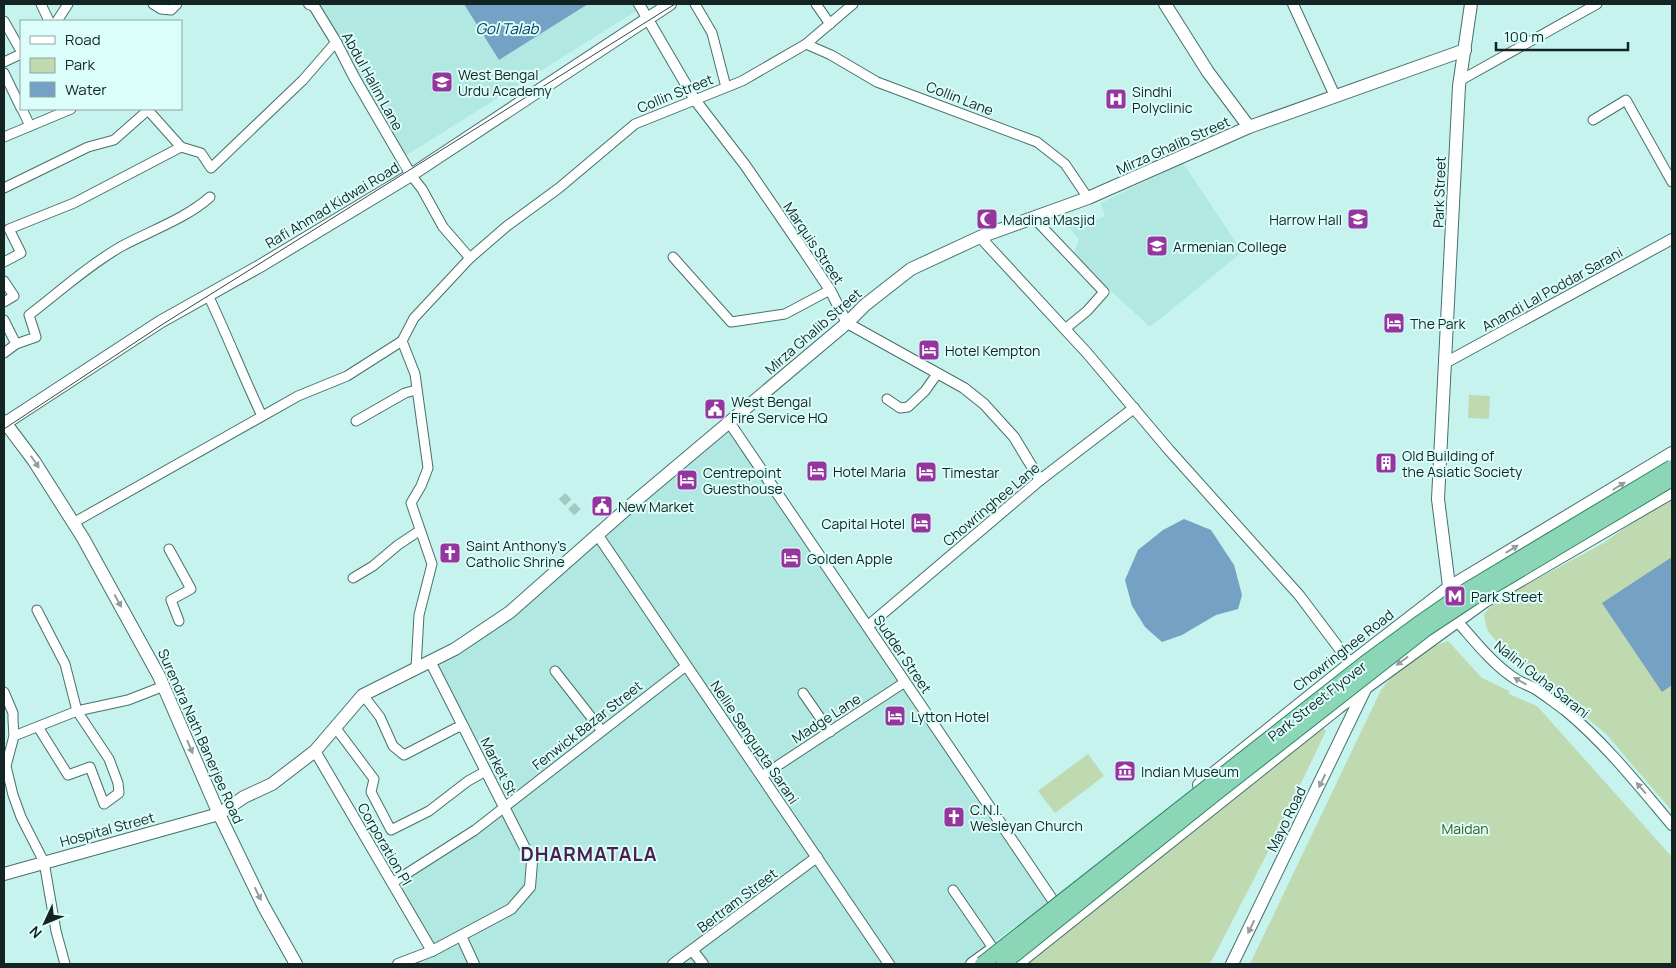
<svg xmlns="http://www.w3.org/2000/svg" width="1676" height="968" font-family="Manrope,sans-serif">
  <rect width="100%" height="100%" fill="#c6f3ee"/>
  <!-- built -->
  <g fill="#b2e8e2">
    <path d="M323,4H638L641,8L405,156L318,7Z"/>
    <path d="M1183,163L1233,238L1241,253L1150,327L1073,256L1079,239L1063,220L1075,215L1081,226L1105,216L1101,203Z"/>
    <path d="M727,428L1049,901L965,964H894L603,535Z"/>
    <path d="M596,538L884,964H410L432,954L393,884L508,807L434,660L459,650Z"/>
  </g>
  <!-- green -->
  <g fill="#bfd9b0">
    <path d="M1469,395L1490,396L1489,419L1468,418Z"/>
    <path d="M1672,495V811L1606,734L1574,707L1508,655L1487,630L1484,615L1493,603L1498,600L1602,544Z"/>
    <path d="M1448,641L1482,678L1509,691V694L1537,706L1672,857V964H1250L1381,690L1396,671L1421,651Z"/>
    <path d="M1323,726L1326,731L1272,844L1210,964H1021Z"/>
    <path d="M1088,754L1104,776L1055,813L1038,791Z"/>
  </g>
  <!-- water -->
  <g fill="#74a1c4">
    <path d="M464,4H588L499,60Z"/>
    <path d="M1184,519L1211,530L1234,565L1242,595L1238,609L1216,615L1182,635L1162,642L1145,627L1132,606L1125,580L1138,550L1163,530Z"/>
    <path d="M1672,557V685L1662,692L1602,603Z"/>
  </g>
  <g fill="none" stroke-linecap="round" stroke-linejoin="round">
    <!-- minor-tunnel -->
    <path stroke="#a2cac5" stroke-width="9" stroke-dasharray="9 4.5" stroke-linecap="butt" d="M562,496L579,514"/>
    <!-- minor casing -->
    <g stroke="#47706c" stroke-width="11">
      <g id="minor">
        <path d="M41,4L49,21"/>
        <path d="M153,4L161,9L171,10L177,4"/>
        <path d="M695,4L712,33L726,87"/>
        <path d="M816,4L830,24"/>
        <path d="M4,21L21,51"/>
        <path d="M57,21L68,4"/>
        <path d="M806,44L831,55L877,82L1037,142L1065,164L1088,198"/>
        <path d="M4,62L21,54"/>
        <path d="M4,73L21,108"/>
        <path d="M1461,80L1597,4"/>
        <path d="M22,109L30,126"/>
        <path d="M147,109L181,147L201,153L211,168L303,80L336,42"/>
        <path d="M1593,120L1626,100L1672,182"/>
        <path d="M4,137L71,109"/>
        <path d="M411,175L422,189L443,227L470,258"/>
        <path d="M4,188L88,147L114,140L148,110"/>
        <path d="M1033,217L1104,292L1087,311L1065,329"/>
        <path d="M673,257L731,322L785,314L830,290"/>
        <path d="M4,262L21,253L9,229L74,203L181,147"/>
        <path d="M4,281L14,296L4,302"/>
        <path d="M208,295C227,335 243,376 262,416"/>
        <path d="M4,320L16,344"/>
        <path d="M402,341L414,318L470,258L507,226L559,188L635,124L742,81L806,44L853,4"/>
        <path d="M402,341L415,374L428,468L421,486L411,503L432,564L419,615L416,668"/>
        <path d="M4,353L16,344L36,337L29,315C59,292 89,265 122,246C152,230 185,219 210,197"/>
        <path d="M887,399L900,408L908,407L925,391L937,374"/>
        <path d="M356,421L405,393L416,390"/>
        <path d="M73,523L298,396L347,376L402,341"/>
        <path d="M169,549L191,589L171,600L179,621"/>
        <path d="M353,578L373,566L398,545L419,531"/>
        <path d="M37,610L65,664L77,711L109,759L118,783L119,793L104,804L90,767L68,775L38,727"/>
        <path d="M555,671L602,731"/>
        <path d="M4,692L13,713V720L14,736L6,766L13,795L21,817L44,862L56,931L65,964"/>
        <path d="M803,693L830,732"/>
        <path d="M363,695L380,717L393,746L404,755L456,728L463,726"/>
        <path d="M335,727L374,779L371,792L391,830L429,811L468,781L486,771"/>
        <path d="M14,736L77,711L128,700L164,686"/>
        <path d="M762,776L905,682"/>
        <path d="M392,883L475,830L686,666"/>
        <path d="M953,890L993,948"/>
      </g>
    </g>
    <!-- tertiary casing -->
    <g stroke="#47706c" stroke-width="12">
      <g id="tertiary">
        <path d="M309,4L314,6L336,42L354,77L411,175"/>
        <path d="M639,4L695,100L745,165L802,248L830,290L847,323L964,388L984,404L1014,437L1040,480"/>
        <path d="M1293,4L1335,96"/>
        <path d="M980,237L1087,353L1169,450L1299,595L1354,668"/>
        <path d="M1445,363L1672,239"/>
        <path d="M729,422L1054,902"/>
        <path d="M597,534L889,964"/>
        <path d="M1457,621C1475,641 1493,665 1517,680C1522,683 1528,685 1534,688C1544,694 1555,703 1565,710C1605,743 1639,786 1672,825"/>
        <path d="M868,626L1040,480L1134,408"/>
        <path d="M315,751L432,951"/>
        <path d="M461,936L474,964"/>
        <path d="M693,951L703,964"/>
        <path d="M398,964L432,951L511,909L530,887L532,862L430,661"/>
        <path d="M673,964L817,857"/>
      </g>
    </g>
    <!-- secondary casing -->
    <g stroke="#47706c" stroke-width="14">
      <g id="secondary">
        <path d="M1165,4L1208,72L1249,127"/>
        <path d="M4,421L34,461L83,538L159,676L219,814L264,907L296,964"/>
        <path d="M4,424L160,322L260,266L411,175L670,4"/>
        <path d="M1450,594L1438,499L1459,86L1471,4"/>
        <path d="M1199,785L1351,663L1448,588L1672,453"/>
        <path d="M4,874L219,814L244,797L272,784L315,751L363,695L455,649L510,612L639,498L847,323L865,305L911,269L980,237L1088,198L1249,127L1465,50"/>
        <path d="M972,964L990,951"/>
        <path d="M1017,964L1339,707L1485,601L1672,492"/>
        <path d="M1232,964L1366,687"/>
      </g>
    </g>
    <!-- minor -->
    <use href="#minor" stroke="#fff" stroke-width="9"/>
    <!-- tertiary -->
    <use href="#tertiary" stroke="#fff" stroke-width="10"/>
    <!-- secondary -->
    <use href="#secondary" stroke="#fff" stroke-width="12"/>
    <!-- tram -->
    <path stroke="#344947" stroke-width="1" d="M4,429L163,324L675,4"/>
    <!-- primary-bridge casing -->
    <g stroke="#2e8663" stroke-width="16" stroke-linecap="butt">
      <g id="primary-bridge">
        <path d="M982,964L1365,663L1421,622L1467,590L1672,467"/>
        <path d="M1003,964L1215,794L1426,629L1473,598L1672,479"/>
      </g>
    </g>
    <!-- primary-bridge -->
    <use href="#primary-bridge" stroke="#8ad6b6" stroke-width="14"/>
  </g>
  <!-- one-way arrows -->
  <defs><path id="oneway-solid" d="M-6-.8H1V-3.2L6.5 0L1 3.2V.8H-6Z" transform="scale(1.25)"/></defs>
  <g fill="#959c9c">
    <use href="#oneway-solid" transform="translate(35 462) rotate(56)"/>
    <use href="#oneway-solid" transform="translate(1619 486) rotate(-32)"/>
    <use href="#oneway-solid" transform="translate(1512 549) rotate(-31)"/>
    <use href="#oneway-solid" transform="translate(118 601) rotate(61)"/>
    <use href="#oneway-solid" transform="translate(1402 661) rotate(144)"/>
    <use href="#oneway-solid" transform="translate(1520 681) rotate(-151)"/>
    <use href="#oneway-solid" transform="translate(190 747) rotate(67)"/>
    <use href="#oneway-solid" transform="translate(1322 781) rotate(116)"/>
    <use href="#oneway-solid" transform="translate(1641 788) rotate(-131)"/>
    <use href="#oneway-solid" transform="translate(258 894) rotate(64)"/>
    <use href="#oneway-solid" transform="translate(1251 927) rotate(116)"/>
  </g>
  <!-- icons -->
  <defs>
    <g id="university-square" transform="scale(1.125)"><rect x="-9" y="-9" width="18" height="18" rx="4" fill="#95369f" stroke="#dbfefa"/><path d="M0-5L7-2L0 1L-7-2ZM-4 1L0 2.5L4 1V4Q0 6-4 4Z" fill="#fff"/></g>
    <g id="hospital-square" transform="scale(1.125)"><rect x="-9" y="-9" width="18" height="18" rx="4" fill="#95369f" stroke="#dbfefa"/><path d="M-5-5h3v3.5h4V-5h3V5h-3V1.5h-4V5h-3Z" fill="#fff"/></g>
    <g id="mosque-square" transform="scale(1.125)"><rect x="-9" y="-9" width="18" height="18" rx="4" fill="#95369f" stroke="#dbfefa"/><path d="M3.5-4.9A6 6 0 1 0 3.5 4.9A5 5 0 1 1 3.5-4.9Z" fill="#fff"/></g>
    <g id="school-square" transform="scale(1.125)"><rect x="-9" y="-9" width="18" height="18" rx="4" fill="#95369f" stroke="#dbfefa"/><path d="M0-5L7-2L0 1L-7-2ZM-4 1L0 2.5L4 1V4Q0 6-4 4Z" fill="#fff"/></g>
    <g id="hotel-square" transform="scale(1.125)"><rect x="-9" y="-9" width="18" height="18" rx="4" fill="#95369f" stroke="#dbfefa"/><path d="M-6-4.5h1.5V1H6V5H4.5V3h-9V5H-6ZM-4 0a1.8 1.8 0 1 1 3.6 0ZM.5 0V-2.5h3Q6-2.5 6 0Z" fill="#fff"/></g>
    <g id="civic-square" transform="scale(1.125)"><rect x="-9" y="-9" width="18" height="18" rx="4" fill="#95369f" stroke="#dbfefa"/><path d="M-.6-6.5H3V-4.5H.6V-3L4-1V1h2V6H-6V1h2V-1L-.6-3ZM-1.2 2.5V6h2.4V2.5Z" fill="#fff"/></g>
    <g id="building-square" transform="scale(1.125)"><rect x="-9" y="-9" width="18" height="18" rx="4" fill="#95369f" stroke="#dbfefa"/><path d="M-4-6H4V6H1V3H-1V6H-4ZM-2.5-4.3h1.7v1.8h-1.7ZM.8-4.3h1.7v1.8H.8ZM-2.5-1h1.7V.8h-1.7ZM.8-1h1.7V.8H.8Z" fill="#fff"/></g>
    <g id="church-square" transform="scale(1.125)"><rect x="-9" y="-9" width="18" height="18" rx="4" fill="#95369f" stroke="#dbfefa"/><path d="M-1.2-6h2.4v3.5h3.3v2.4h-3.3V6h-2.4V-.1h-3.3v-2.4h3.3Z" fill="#fff"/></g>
    <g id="metro-square" transform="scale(1.125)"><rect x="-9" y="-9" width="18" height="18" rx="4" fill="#95369f" stroke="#dbfefa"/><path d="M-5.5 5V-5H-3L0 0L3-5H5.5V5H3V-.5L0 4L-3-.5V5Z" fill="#fff"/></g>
    <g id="museum-square" transform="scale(1.125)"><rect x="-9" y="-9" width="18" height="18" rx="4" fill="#95369f" stroke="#dbfefa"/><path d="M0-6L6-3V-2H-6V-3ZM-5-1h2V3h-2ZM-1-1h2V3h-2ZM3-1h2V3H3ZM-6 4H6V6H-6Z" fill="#fff"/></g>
  </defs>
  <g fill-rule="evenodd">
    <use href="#university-square" x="442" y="82"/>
    <use href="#hospital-square" x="1116" y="99"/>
    <use href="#mosque-square" x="987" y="219"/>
    <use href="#school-square" x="1358" y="219"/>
    <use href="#university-square" x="1157" y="246"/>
    <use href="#hotel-square" x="1394" y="323"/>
    <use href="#hotel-square" x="929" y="350"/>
    <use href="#civic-square" x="715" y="409"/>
    <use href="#building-square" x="1386" y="463"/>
    <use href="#hotel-square" x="817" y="471"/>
    <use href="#hotel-square" x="926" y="472"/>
    <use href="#hotel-square" x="687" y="480"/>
    <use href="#civic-square" x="602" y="506"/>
    <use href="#hotel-square" x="921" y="523"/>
    <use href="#church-square" x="450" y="553"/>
    <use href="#hotel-square" x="791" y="558"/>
    <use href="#metro-square" x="1455" y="596"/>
    <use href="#hotel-square" x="895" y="716"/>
    <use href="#museum-square" x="1125" y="771"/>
    <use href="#church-square" x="954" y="817"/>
  </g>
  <g text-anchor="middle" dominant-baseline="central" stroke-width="4" stroke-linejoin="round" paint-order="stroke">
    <!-- poi labels -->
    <g font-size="14" fill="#142423" stroke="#dbfefa" text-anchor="start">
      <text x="458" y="74">West Bengal<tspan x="458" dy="16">Urdu Academy</tspan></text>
      <text x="1132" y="91">Sindhi<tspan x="1132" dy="16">Polyclinic</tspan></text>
      <text x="1003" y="219">Madina Masjid</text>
      <text x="1342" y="219" text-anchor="end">Harrow Hall</text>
      <text x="1173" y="246">Armenian College</text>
      <text x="1410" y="323">The Park</text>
      <text x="945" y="350">Hotel Kempton</text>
      <text x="731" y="401">West Bengal<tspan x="731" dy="16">Fire Service HQ</tspan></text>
      <text x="1402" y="455">Old Building of<tspan x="1402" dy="16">the Asiatic Society</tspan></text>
      <text x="833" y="471">Hotel Maria</text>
      <text x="703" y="472">Centrepoint<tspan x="703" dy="16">Guesthouse</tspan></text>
      <text x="942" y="472">Timestar</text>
      <text x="618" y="506">New Market</text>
      <text x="905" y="523" text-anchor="end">Capital Hotel</text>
      <text x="466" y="545">Saint Anthony's<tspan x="466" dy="16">Catholic Shrine</tspan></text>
      <text x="807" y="558">Golden Apple</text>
      <text x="1471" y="596">Park Street</text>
      <text x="911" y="716">Lytton Hotel</text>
      <text x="1141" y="771">Indian Museum</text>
      <text x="970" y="809">C.N.I.<tspan x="970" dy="16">Wesleyan Church</tspan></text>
    </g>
    <!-- street labels -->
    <g font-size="14" fill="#142423" stroke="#dbfefa">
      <text transform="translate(373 81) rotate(61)">Abdul Halim Lane</text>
      <text transform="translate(675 93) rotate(-22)">Collin Street</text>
      <text transform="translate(960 98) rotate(21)">Collin Lane</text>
      <text transform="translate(1173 145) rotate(-24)">Mirza Ghalib Street</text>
      <text transform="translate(1439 192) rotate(-88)">Park Street</text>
      <text transform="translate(332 205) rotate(-31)">Rafi Ahmad Kidwai Road</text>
      <text transform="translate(814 243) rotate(56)">Marquis Street</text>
      <text transform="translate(1552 289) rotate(-29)">Anandi Lal Poddar Sarani</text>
      <text transform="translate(813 331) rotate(-41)">Mirza Ghalib Street</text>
      <text transform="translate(991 504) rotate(-40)">Chowringhee Lane</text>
      <text transform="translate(1343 650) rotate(-38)">Chowringhee Road</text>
      <text transform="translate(903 654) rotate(56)">Sudder Street</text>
      <text transform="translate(1542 679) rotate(38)">Nalini Guha Sarani</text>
      <text transform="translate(1317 701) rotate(-38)">Park Street Flyover</text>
      <text transform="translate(826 718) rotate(-33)">Madge Lane</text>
      <text transform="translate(587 725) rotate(-38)">Fenwick Bazar Street</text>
      <text transform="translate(201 736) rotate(66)">Surendra Nath Banerjee Road</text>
      <text transform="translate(755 742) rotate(56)">Nellie Sengupta Sarani</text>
      <text transform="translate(499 766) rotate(63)">Market St</text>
      <text transform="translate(1286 819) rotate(-64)">Mayo Road</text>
      <text transform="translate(107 829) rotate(-15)">Hospital Street</text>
      <text transform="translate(385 844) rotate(60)">Corporation Pl</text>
      <text transform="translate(737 900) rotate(-37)">Bertram Street</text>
    </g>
    <!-- park labels -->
    <g font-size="14" fill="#355817" stroke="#dbfefa">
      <text x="1465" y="828">Maidan</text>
    </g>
    <!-- water labels -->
    <g font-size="15" font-style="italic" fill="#003b5d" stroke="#dbfefa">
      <text x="507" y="28">Gol Talab</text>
    </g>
    <!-- district labels -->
    <g font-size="19" font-weight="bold" letter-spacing="1" fill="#4c1e50" stroke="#dbfefa">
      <text x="589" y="854">DHARMATALA</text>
    </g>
  </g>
  <!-- border -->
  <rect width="1676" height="968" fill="none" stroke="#142423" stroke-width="10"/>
  <!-- legend -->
  <rect x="20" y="20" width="162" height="90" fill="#dbfefa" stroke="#8ba7a4"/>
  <rect x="30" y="36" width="25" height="8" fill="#ffffff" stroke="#8ba7a4"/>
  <text x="65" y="45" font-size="15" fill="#142423">Road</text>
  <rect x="30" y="58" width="25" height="15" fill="#bfd9b0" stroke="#8ba7a4"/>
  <text x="65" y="70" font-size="15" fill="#142423">Park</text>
  <rect x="30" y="82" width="25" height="15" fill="#74a1c4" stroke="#8ba7a4"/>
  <text x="65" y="95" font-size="15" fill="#142423">Water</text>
  <!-- north arrow -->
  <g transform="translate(45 923) rotate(226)" stroke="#dbfefa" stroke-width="4" paint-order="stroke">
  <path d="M0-4L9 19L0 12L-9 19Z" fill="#142423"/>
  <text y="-8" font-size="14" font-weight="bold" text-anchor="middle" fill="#142423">N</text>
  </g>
  <!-- scale -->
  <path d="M1496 42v8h132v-8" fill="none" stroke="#142423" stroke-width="2.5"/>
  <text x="1504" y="42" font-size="15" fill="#142423" stroke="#dbfefa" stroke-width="4" paint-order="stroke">100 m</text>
</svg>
